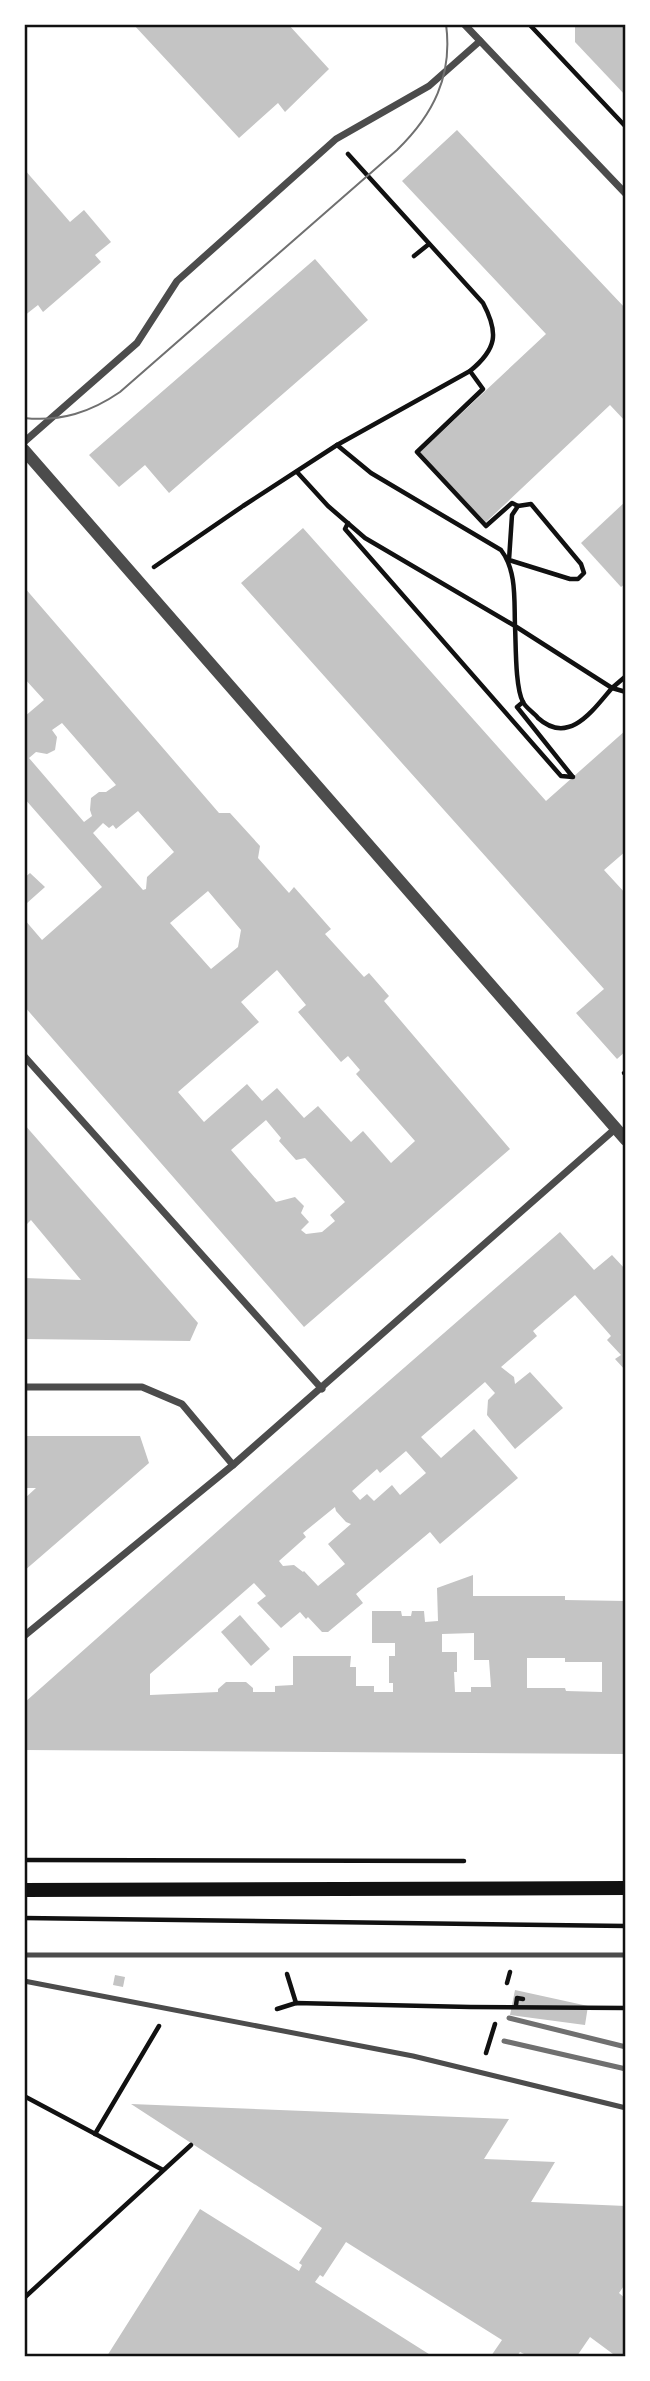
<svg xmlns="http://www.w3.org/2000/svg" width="650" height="2381" font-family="Quicksand,sans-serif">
  <rect width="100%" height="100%" fill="#fff"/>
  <!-- building -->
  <g fill="#c4c4c4" fill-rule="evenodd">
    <path d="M133,24H288L329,69L285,112L278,103L239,138Z"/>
    <path d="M577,24H626V96L575,42V26Z"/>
    <path d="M457,130L626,309V422L610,405L485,523L419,453L546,334L402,181Z"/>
    <path d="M24,169L70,222L84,210L111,242L95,255L101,262L43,312L38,305L24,316Z"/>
    <path d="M315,259L368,320L169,493L145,465L119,487L89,455Z"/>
    <path d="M626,501V583L621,587L581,543Z"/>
    <path d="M303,528L546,801L626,730V851L604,870L626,894V1051L617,1059L576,1013L604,989L241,583Z"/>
    <path d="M24,587L219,813H230L260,846L258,858L289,893L294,887L331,929L325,934L364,977L369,973L389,996L384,1001L510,1149L304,1327L24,1006V919L42,940L102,887L24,798V717L44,700L24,678ZM62,723L116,785L106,792H99L91,798L90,810L92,816L84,822L29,758L36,752L47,754L55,750L57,737L52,730ZM138,811L174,852L147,877L146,889L143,890L93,833L103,823L109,828L113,825L116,829ZM208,891L241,930L238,947L211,969L170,923ZM277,970L306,1005L298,1012L341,1062L348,1056L360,1070L356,1074L415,1141L391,1163L363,1131L351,1142L318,1106L304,1118L277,1088L262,1101L247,1084L204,1122L178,1092L259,1022L241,1002ZM266,1120L281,1138L279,1141L296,1160L305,1158L345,1202L330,1215L335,1221L322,1232L306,1234L301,1230L309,1222L301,1213L304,1206L295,1197L276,1202L231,1150Z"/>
    <path d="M30,873L45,887L27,903L24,901V878Z"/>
    <path d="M24,1124L198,1323L190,1341L24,1339V1278L81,1280L31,1220L27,1224L24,1221Z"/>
    <path d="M560,1232L594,1270L612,1255L626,1270V1371L615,1359L621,1355L607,1340L611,1336L575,1295L533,1331L537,1336L501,1367L514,1377L515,1384L530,1372L563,1408L515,1449L487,1415L488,1400L495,1393L485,1382L421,1437L441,1458L474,1429L518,1478L440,1544L430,1532L356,1594L363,1603L328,1632H322L308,1617L306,1619L300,1612L281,1628L257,1603L266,1596L254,1583L150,1674V1695L218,1692V1689L226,1682H246L253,1688V1692H275V1686L293,1685V1656H351L350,1667H356V1686H374V1692H393V1683H389V1656H395V1643H372V1611H401L402,1616H411L412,1611H424L425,1622L438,1621L437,1588L473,1575V1596H565V1600L626,1601V1754L24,1750V1703L265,1489ZM406,1451L426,1473L400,1495L392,1485L374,1501L367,1494L360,1500L352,1491L377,1469L380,1473ZM335,1507L336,1511L346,1522L351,1524L328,1544L345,1564L318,1586L304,1571L303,1572L294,1565L283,1566L279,1561L306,1537L303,1533ZM474,1633V1660H489L491,1687H471V1692H455L454,1672H457V1652H442V1634ZM527,1658H565V1662H602V1692L566,1691L565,1688H527Z"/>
    <path d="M24,1436H140L149,1463L24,1571V1499L36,1488H24Z"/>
    <path d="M240,1615L270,1649L251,1666L221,1632Z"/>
    <path d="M115,1975L125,1977L123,1987L113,1985Z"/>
    <path d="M515,1990L588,2006L585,2025L510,2015Z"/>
    <path d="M131,2104L509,2119L484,2159L555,2162L531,2202L626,2206V2283L619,2293L626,2299V2356H611L613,2354L590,2337L577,2356H528L520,2352L517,2356H491L502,2340L346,2242L323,2277L320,2275L315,2282L432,2356H107L200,2209L299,2271L302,2265L299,2263L322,2228Z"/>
  </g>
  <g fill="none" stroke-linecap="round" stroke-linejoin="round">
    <!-- path -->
    <g stroke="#111" stroke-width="4.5">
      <path d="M529,24L626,127"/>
      <path d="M414,256L429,244"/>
      <path d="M470,371L483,389L417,452L486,526L512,503L518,506"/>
      <path d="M337,445L371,473L501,550C517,571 514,600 515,626L612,688L626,676"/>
      <path d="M297,472L328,506L365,538L515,626C516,643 515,688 523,702C525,707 534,713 538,718C569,746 593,710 612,688L626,692"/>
      <path d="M531,504L581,564L584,573L578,579H570L509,560L512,515L518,506Z"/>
      <path d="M348,523L345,529L561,776L573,777"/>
      <path d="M154,567L243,506L337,445L470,371C497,349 499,333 483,303L348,154"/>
      <path d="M523,702L517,707L572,776"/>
      <path d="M624,1073L626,1072"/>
      <path d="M24,1860L464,1861"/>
      <path d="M24,1918L626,1926"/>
      <path d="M287,1974L296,2003"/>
      <path d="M507,1983L510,1972"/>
      <path d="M516,2005L517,1998L523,1999"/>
      <path d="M277,2009L296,2003L470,2007L626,2008"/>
      <path d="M486,2053L495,2024"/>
      <path d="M24,2096L163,2170"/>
      <path d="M95,2134L159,2026"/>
      <path d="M24,2298L191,2145"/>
    </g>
    <!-- service -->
    <g stroke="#4c4c4c" stroke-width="5">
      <path d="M24,1955H626"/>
      <path d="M24,1981L413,2056L626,2108"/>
    </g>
    <!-- minor -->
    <g stroke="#4c4c4c" stroke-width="7">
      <path d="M464,24L626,194"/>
      <path d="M24,442L137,343L177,281L336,139L429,86L480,41"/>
      <path d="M24,1056L322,1389"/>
      <path d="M24,1387H142L182,1404L233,1465"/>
      <path d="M24,1636L233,1465L615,1129"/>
    </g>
    <!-- tertiary -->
    <path stroke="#4c4c4c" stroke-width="12" d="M24,450L626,1140"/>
    <!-- secondary -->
    <path stroke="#111" stroke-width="14" d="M24,1890L626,1888"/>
    <!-- tram -->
    <path stroke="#707070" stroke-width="2" d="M24,418C61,422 91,412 120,392L397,150C433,115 453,76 446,24"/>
    <!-- rail -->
    <g stroke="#707070" stroke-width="5">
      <path d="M509,2018L626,2047"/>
      <path d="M504,2041L626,2069"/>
    </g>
  </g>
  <!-- border -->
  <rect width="650" height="2381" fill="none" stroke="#ffffff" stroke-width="52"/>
  <rect x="26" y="26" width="598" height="2329" fill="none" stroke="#111" stroke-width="2.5"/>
</svg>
